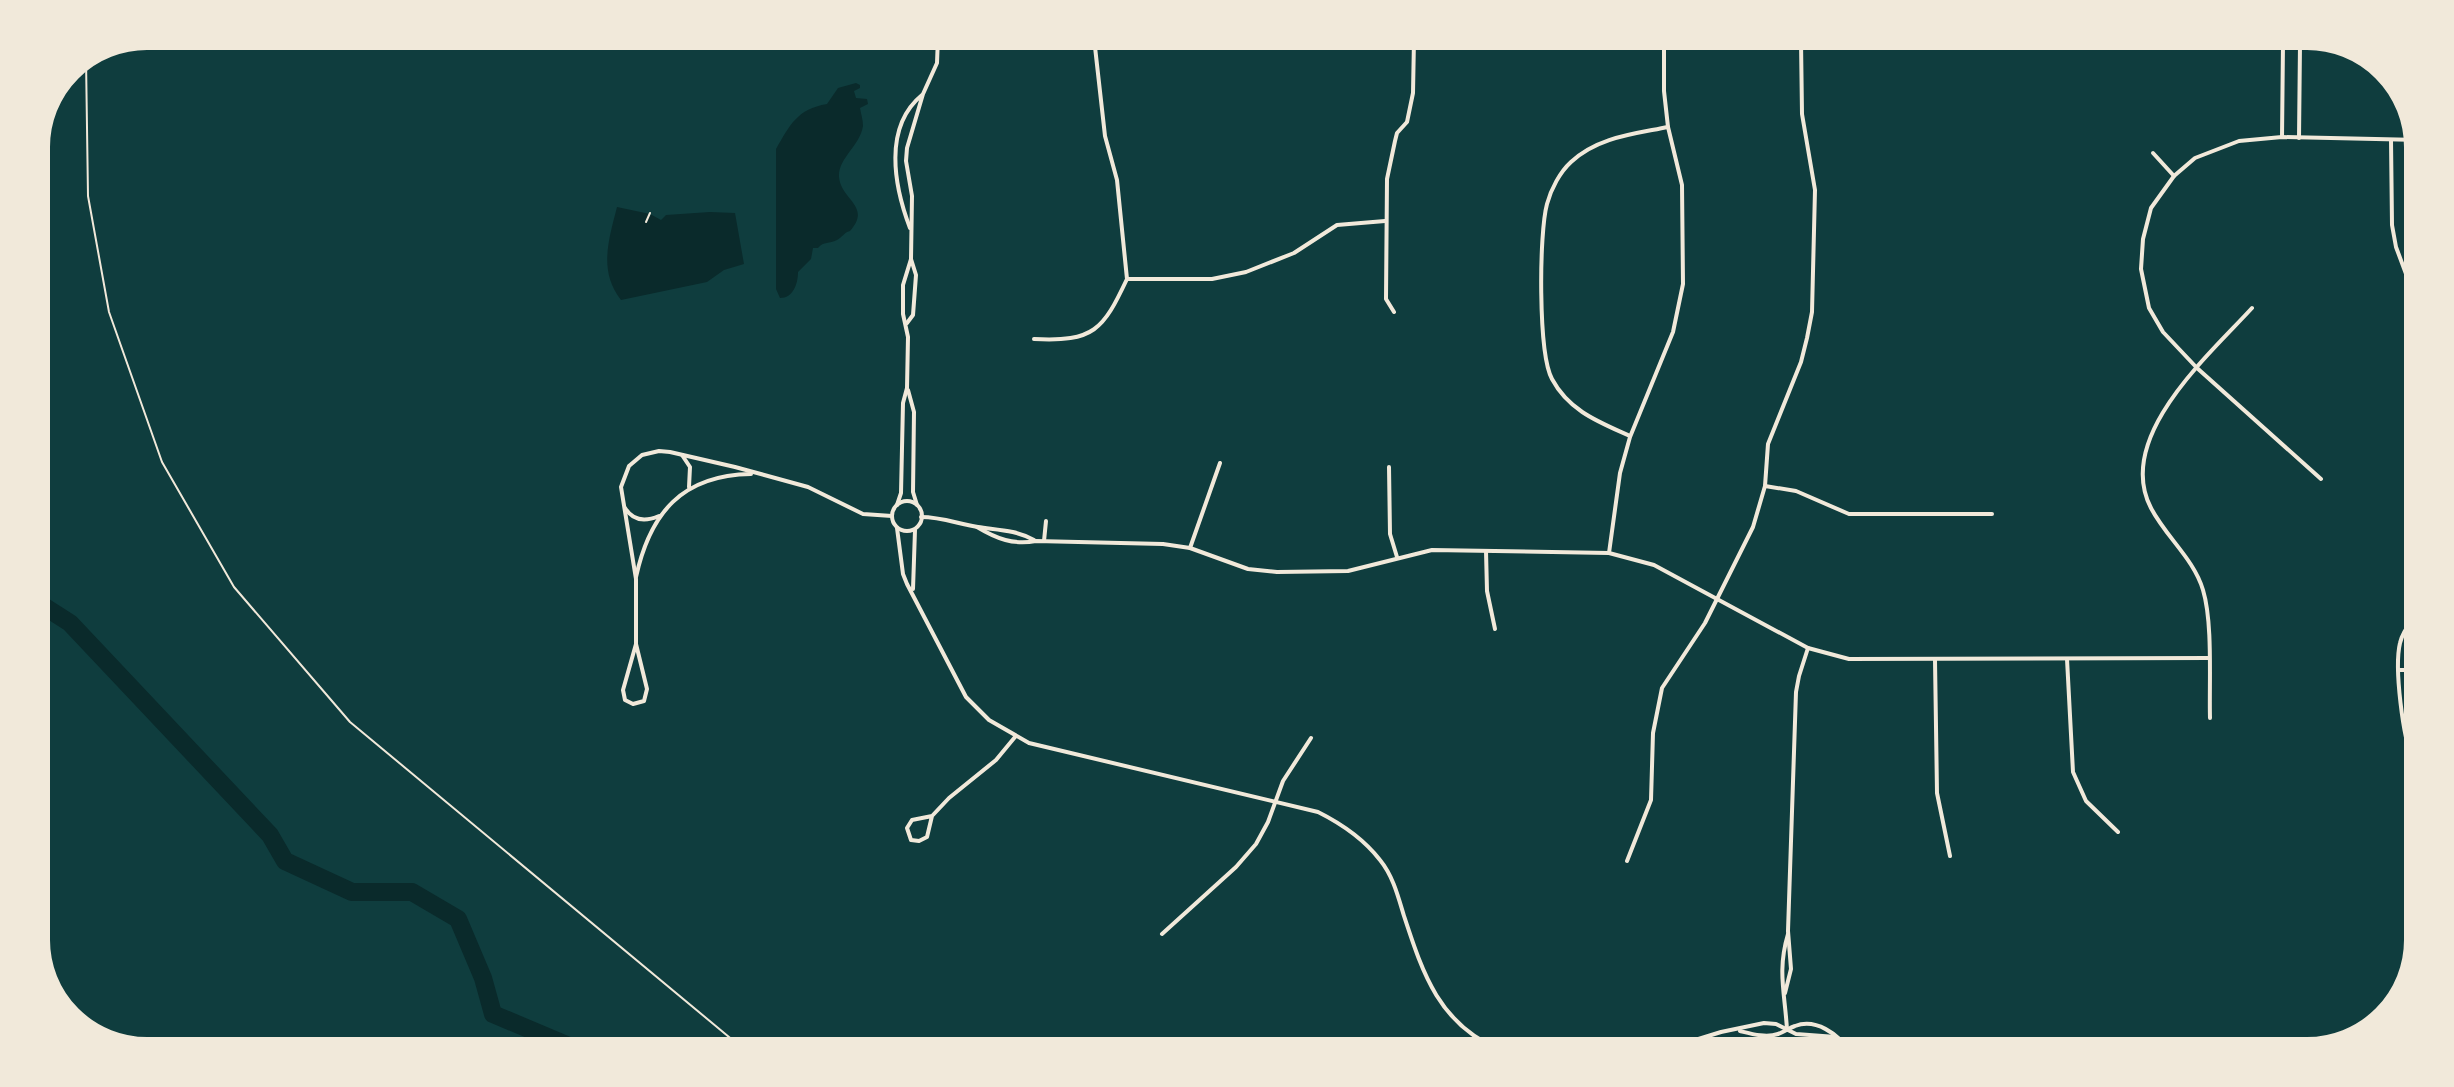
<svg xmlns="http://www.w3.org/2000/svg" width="2454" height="1087" font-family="'Sofia Sans Condensed',sans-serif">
  <rect width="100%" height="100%" fill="#0f3d3e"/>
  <!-- water -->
  <g fill="#0a2a2b">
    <path d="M856,83L860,85V88L854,91L856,98L867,99L868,104L860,108C861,114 863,120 863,126C860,146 838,158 839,177C841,200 872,206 850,231C843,233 843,237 837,240C829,244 824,241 818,248H813L811,259L798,272C798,284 793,298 780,298L776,289V149C790,125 797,109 827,104L838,88Z"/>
    <path d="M617,207L650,214L661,220L666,215L710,212L735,213L744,264L724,270L707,282L621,300C598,271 609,239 617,207Z"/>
  </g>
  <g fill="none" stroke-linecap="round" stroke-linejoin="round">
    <!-- river -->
    <path stroke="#0a2a2b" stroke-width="18" d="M34,600L70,623L270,835L285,861L352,892H412L458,919L483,978L493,1014L569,1046"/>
    <!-- path -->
    <g stroke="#f1e9da" stroke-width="2">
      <path d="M86,59L88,196L109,312L162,462L234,587L350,722L741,1047"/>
      <path d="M646,222L650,213"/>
    </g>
    <!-- minor -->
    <g stroke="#f1e9da" stroke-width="4">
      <path d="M1094,38L1105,136L1117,180L1127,279"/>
      <path d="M2282,137L2283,43"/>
      <path d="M2299,138L2300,44"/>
      <path d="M2391,140L2392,225L2396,247L2418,306"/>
      <path d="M2153,153L2174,176"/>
      <path d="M910,228C894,186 883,127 922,95"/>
      <path d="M1127,279H1212L1246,272L1294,253L1337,225L1385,221"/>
      <path d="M1394,312L1386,299L1387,179L1395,141L1397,133L1407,122L1413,93L1414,39"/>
      <path d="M907,323L913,315L916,275L911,259L912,196L906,161L907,148L923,94L937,63L938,37"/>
      <path d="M1034,339C1094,342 1103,330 1127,279"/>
      <path d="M908,390L914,412L913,492L917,505"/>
      <path d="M1630,436C1599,422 1569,411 1552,379C1538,353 1539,233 1547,204C1551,189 1560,172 1571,162C1598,137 1634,134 1668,127"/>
      <path d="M682,455L690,467L689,487"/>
      <path d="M1389,467L1390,534L1397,557"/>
      <path d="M2321,479L2197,368L2163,332L2149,308L2141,269L2143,239L2151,208L2174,176L2195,158L2239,141L2282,137L2420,140"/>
      <path d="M1765,486L1796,491L1849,514H1992"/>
      <circle cx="907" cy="516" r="15"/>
      <path d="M897,505L901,493L903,403L907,388L908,337L903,314V285L911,259"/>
      <path d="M625,508C633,521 645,522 659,516"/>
      <path d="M921,517C942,517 958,524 978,527C998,530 1016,530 1034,540"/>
      <path d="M977,527C997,539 1013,545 1036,541L1163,544L1190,548L1248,569L1277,572L1348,571L1432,550L1609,553L1654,565L1808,648L1849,659L2209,658"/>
      <path d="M897,528L903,574L907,584L966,697L989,720L1029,743L1318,812C1342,824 1363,838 1380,860C1393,876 1398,896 1404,916C1423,974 1439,1024 1500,1050"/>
      <path d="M1044,541L1046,521"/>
      <path d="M1190,548L1220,463"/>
      <path d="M1486,551L1487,591L1495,629"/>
      <path d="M1609,553L1620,473L1630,437L1673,332L1683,284L1682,185L1668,127L1664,91V40"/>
      <path d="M636,577C650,513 682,475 751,474"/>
      <path d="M913,589L915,530"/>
      <path d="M636,644L647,689L644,701L633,704L625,700L623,690L636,644V579L621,487L629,466L642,455L659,451L670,452L735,467L808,487L863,514L892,516"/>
      <path d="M2067,659L2073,772L2086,801L2118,832"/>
      <path d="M1935,660L1937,793L1950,856"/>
      <path d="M2398,670H2414"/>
      <path d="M2210,718C2209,683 2213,623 2203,590C2194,559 2166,537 2151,508C2114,437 2210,354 2252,308"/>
      <path d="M2413,761C2403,738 2394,668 2400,643C2402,633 2409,624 2415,616"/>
      <path d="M2407,791L2413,785"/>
      <path d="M932,816L927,837L919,841L911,840L907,828L912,820L932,816L949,798L996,760L1015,737"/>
      <path d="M1627,861L1651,800L1653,733L1662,688L1705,623L1753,527L1765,486L1768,444L1801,362L1807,338L1812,312L1815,190L1802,114L1801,41"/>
      <path d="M1162,934L1236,867L1256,844L1268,822L1283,781L1311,738"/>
      <path d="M1785,993L1791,969L1788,931L1796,692L1799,676L1808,648"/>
      <path d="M1787,1030C1785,993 1777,971 1788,934"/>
      <path d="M1740,1031C1752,1034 1766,1038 1778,1034C1784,1032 1789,1028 1795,1026C1816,1018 1838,1034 1849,1051"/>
      <path d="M1709,1036L1711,1051"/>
      <path d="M1688,1043L1698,1051"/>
      <path d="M1663,1050L1721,1032L1764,1023L1776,1024L1796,1034L1836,1037"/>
    </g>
    <!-- secondary -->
    <path stroke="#f1e9da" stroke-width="6" d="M1802,41L2352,44"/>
  </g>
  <!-- crop -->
  <path d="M0 0H2454V1087H0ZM147 48H2307A99 99 0 0 1 2406 147V940A99 99 0 0 1 2307 1039H147A99 99 0 0 1 48 940V147A99 99 0 0 1 147 48Z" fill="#f1e9da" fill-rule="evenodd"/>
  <path fill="none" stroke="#f1e9da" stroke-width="4" d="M147 48H2307A99 99 0 0 1 2406 147V940A99 99 0 0 1 2307 1039H147A99 99 0 0 1 48 940V147A99 99 0 0 1 147 48Z"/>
</svg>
